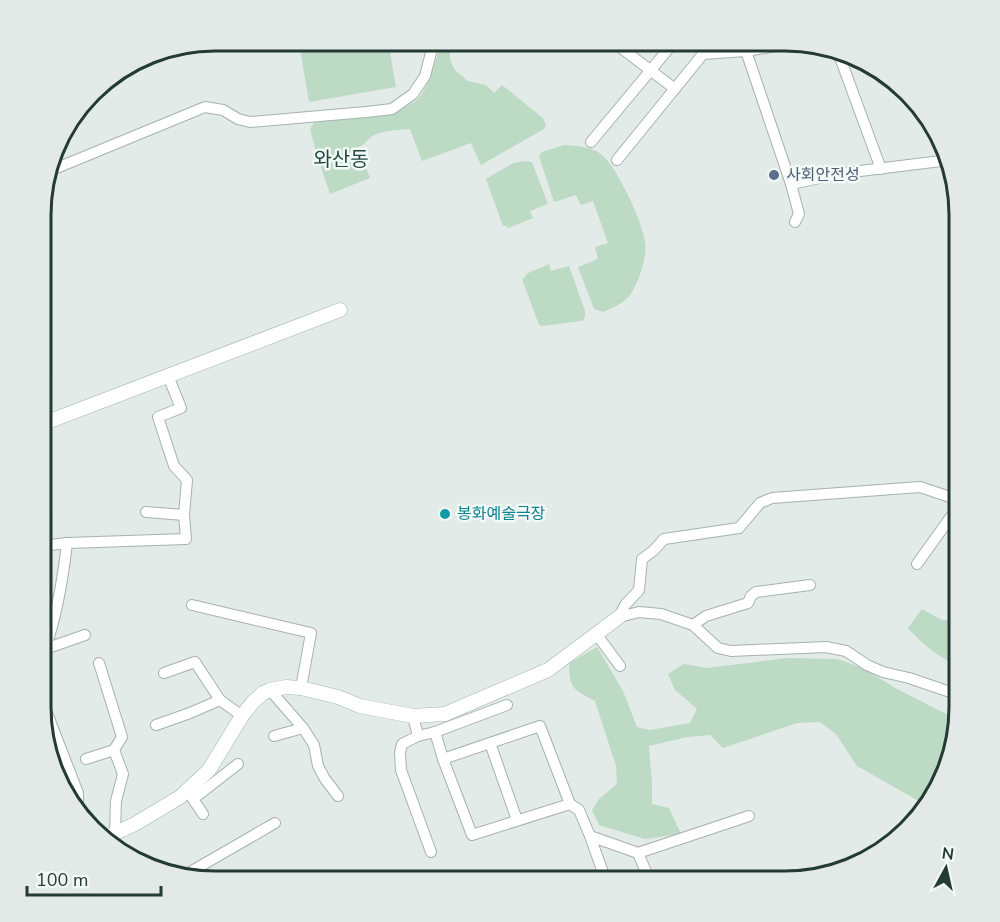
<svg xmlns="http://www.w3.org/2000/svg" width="1000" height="922" font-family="'Nunito Sans','Noto Sans KR',sans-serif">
  <rect width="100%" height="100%" fill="#e2ebe7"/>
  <!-- green -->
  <g fill="#bddac4">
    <path d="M350,41H388L396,87L309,102L300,49Z"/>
    <path d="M440,48H450V60L455,70L468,81L486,85L494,93L502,85L543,118L546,125L544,129L481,165L471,143L422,161L410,129C399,130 379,130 370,138C365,142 365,145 358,147L370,178L330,194L317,155L310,129L314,122C341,119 399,118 418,99C429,87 434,63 440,48Z"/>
    <path d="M564,145C577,146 593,146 603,156C614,166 621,182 628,195C635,210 642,226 645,242C648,257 638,283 630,295C624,303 613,308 603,312L594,309L578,267L598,259L595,247L608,243L593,201L581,205L576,195L554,202L539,156L542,152Z"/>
    <path d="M524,161L532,162L548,204L530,211L533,218L508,228L507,226H503L486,179L513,163Z"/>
    <path d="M549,264L551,271L569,266L585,311V317L582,321L542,326L539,325L522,279L526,276V274Z"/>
    <path d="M922,609L942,620L959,621V666C938,657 923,645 908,628Z"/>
    <path d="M597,647L623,691L637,727L650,730L690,723L697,709L675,690L668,674L684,664L707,668L787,658L837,659L863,668L897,689L948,715L956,722L942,784L926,805L857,766L836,734L820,722L797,723L723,748L710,735L687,737L649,746L652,785V804L669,808L681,834L645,839L599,825L592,810L599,799L617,784L616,766L595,701C573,689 569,689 569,663Z"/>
  </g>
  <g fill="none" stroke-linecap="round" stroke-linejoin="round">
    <!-- street casing -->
    <g stroke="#a5b2ae" stroke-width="12">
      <g id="street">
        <path d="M612,41L675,89"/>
        <path d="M697,41L712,53"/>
        <path d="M748,41L746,51L791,184L799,214L795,222"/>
        <path d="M838,52L881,169"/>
        <path d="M591,142L675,41"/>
        <path d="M617,160L703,54L746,51L800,42"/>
        <path d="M47,172L205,107L223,110L238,119L250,122L366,112L392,109L413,94L425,76L434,41"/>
        <path d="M791,184L844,173L949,160"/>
        <path d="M43,262L45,258L43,253"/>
        <path d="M146,512L184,515"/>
        <path d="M42,546L67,543L186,539L184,515L187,480L174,466L158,417L181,408L168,376"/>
        <path d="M917,564L955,511"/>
        <path d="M192,605L311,633L301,688"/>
        <path d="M619,617L625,605L639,590L642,559L653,551L664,539L739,528L760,503L772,498L920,487L959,500"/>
        <path d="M619,617L639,612L661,614L693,625L718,648L731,651L826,647L846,651L867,665L883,672L909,678L959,695"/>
        <path d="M693,625L706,616L748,603L751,596L756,592L810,585"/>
        <path d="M597,635L620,666"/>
        <path d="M45,649L85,635"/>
        <path d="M41,650L45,649C57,615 63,579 67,543"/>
        <path d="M164,673L195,662L220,700L242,716"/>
        <path d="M270,690L303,728L314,745L318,766L325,779L338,796"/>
        <path d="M41,704L47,713L78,793V813"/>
        <path d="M413,716L418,736L435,732L443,759L472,835L570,804L579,810L590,836L638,853L650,881"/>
        <path d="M156,725L190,713L220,700"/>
        <path d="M435,732L507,705"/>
        <path d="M274,736L303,728"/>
        <path d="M418,736L402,744L400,753L401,770L431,852"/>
        <path d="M490,743L517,820"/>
        <path d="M114,750L123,774L116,801L115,833"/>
        <path d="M86,759L114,750L122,737L99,663"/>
        <path d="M443,759L540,726L570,804"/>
        <path d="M189,793L203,814"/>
        <path d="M193,799L238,764"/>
        <path d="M590,836L606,881"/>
        <path d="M638,853L749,816"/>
        <path d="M185,875L275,823"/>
      </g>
    </g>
    <!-- secondary casing -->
    <g stroke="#a2b6ae" stroke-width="15">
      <g id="secondary">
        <path d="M42,424L340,310"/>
        <path d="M105,838L135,824L180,797L209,770L242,716L253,702L263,693L270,690L286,687L301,688L338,697L360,706L413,716L445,714L548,670L619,617"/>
      </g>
    </g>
    <!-- street -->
    <use href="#street" stroke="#fff" stroke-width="10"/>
    <!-- secondary -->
    <use href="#secondary" stroke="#fff" stroke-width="14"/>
  </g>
  <!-- markers -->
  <circle fill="#5c6f8a" stroke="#f2f8f5" stroke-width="2" cx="774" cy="175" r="6"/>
  <circle fill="#0f9aa8" stroke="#f2f8f5" stroke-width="2" cx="445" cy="514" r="6"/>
  <g text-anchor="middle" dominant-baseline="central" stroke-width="5" stroke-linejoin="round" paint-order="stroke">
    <!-- service labels -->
    <g font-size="16" fill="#4e5e75" stroke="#f2f8f5" text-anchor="start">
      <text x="786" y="175">사회안전성</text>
    </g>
    <!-- culture labels -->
    <g font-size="16" fill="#0d838f" stroke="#f2f8f5" text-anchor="start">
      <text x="457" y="514">봉화예술극장</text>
    </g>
    <!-- quarter labels -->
    <g font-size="20" fill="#214b40" stroke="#f2f8f5">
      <text x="341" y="159">와산동</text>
    </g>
  </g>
  <!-- crop -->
  <path d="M0 0H1000V922H0ZM215 51H785A164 164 0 0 1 949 215V707A164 164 0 0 1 785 871H215A164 164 0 0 1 51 707V215A164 164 0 0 1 215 51Z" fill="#e2e9e6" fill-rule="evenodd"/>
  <path fill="none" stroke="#243a34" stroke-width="3" d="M215 51H785A164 164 0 0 1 949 215V707A164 164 0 0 1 785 871H215A164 164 0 0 1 51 707V215A164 164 0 0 1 215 51Z"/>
  <!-- north arrow -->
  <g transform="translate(946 868) rotate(8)" stroke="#f2f8f5" stroke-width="4.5" paint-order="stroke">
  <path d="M0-4.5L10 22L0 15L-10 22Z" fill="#243a34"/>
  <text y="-9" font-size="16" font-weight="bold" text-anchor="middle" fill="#243a34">N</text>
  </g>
  <!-- scale -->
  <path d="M27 886v9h134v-9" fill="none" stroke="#243a34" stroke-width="3"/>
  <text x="36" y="886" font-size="18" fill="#243a34" stroke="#f2f8f5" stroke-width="4.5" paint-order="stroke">100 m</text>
</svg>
